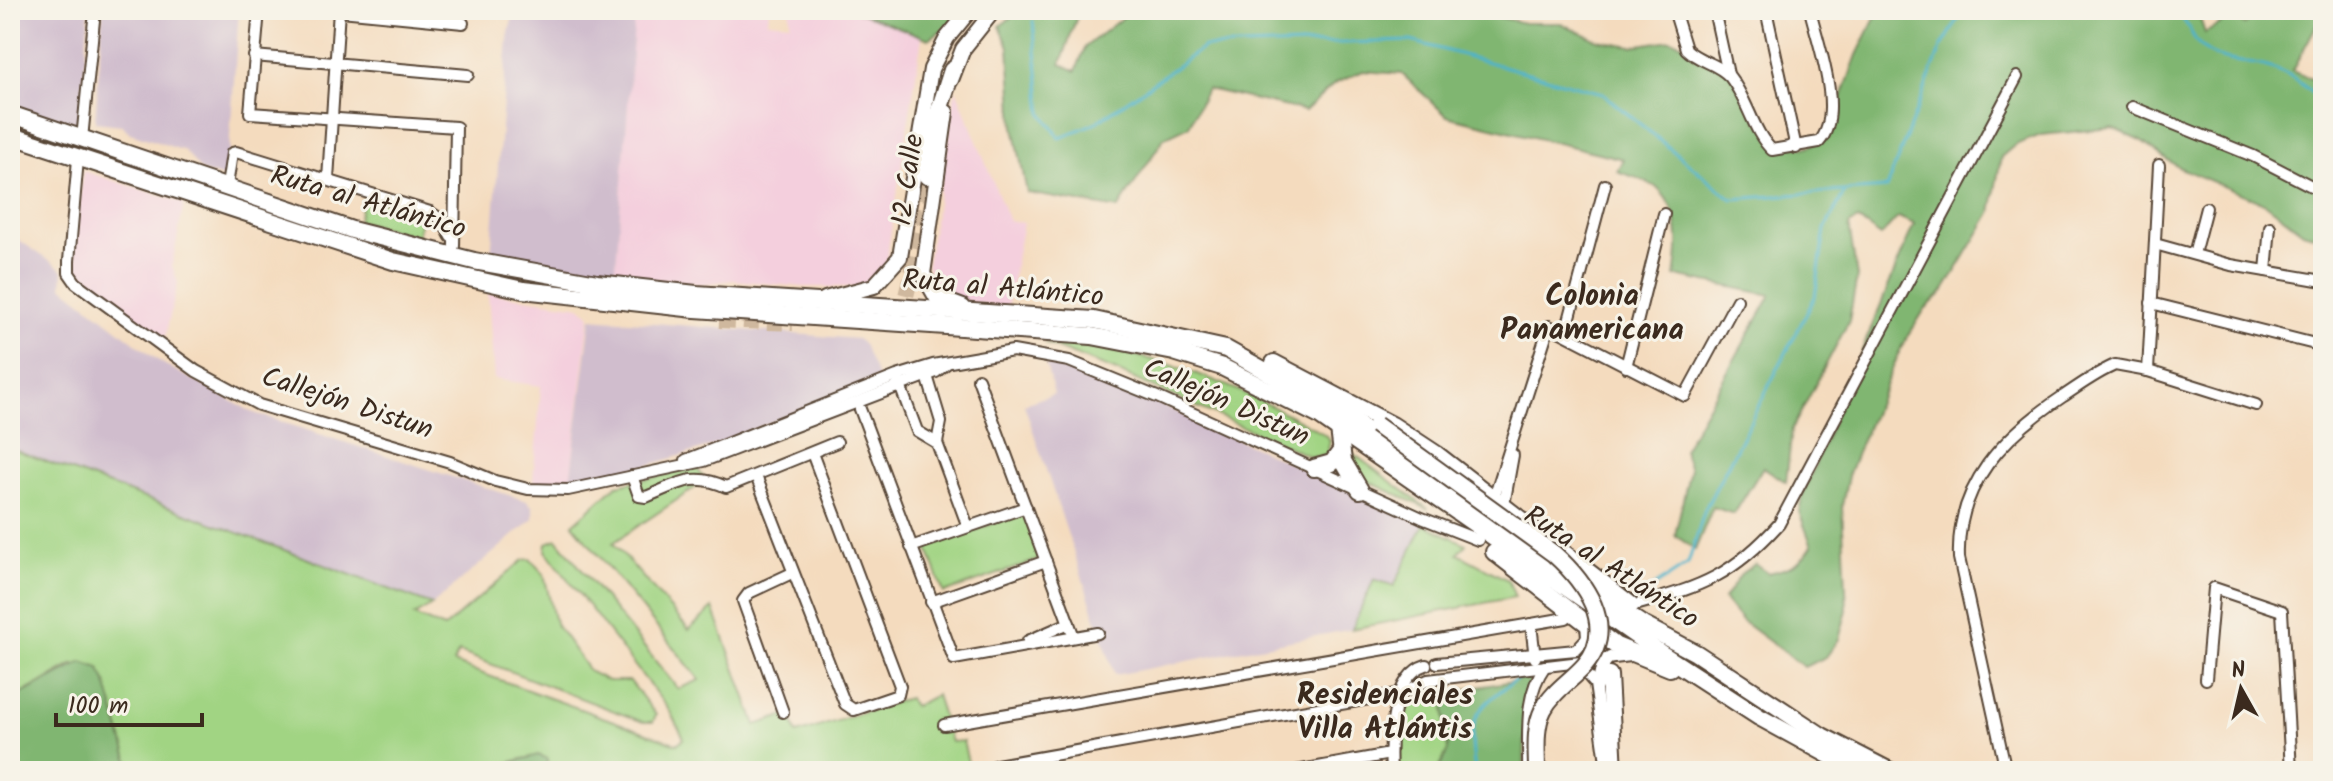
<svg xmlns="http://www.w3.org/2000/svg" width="2333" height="781" font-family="Kalam,sans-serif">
  <rect width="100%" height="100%" fill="#f7f3e8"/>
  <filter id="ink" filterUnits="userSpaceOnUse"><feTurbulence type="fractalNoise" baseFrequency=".0125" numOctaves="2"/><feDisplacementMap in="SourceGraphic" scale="16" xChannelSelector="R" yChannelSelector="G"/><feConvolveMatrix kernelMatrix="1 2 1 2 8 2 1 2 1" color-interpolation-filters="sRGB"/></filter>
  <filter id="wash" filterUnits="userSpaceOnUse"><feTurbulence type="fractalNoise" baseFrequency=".006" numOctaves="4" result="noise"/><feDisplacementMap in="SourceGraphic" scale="32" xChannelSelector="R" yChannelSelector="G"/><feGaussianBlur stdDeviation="1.8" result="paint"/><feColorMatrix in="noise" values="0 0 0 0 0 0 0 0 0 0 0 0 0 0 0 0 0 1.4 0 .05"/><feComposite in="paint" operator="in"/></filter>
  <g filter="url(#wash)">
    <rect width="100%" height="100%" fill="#f4dbbe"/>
    <!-- built -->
    <g fill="#f4cfdd">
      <path d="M635,10H769L768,21L790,23V10H853L922,37L886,262L878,278L863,287H803L733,280L701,284L615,277Z"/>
      <path d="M956,89L1009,221L1023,223L1007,308L945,298L932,285L927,264Z"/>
      <path d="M83,171L184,203L172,265L178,283L164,341L71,270Z"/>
      <path d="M488,293L580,306L590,314L570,482L553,485L533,481L541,386L494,379Z"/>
    </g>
    <!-- industrial -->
    <g fill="#d0bdcd">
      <path d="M10,10H89L79,130L10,107Z"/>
      <path d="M103,10H239L227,179L201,171L185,151L130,133L122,125L95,122Z"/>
      <path d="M514,10L635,11L615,277L491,256L508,38Z"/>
      <path d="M10,234L63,270L62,286L160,362L254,413L527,501L533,507V519L432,605L10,448Z"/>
      <path d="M591,318L857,339L864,346L878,378L716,445L602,479L570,482Z"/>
      <path d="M1045,362L1135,393L1424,524L1394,586L1374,579L1352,629L1115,675L1024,404L1054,394Z"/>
    </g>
    <!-- green -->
    <g fill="#a1d483" stroke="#6e7f50" stroke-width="2">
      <path d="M363,198L423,213L417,236L358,221Z"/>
      <path d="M1044,343C1147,347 1236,384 1324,434L1330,440L1327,456L1311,457L1114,370Z"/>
      <path d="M10,448L432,605L414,616L444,628L523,560L530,559L544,574L555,623L590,672L608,681H630L656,715L653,722H643L459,652L453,663L677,744L684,738L669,710L546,551L547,543L557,539L678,689L700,680L573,524L617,485L697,468L705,481L613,543L689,630L713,608L756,725L790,714L797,734L908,698L913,707L936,695L951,742L963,741L970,771H545L548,759C534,754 506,761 494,771H136L128,759L105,679L74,664L10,700Z"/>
      <path d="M1351,452L1428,509L1352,474Z"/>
      <path d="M1025,512L1041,559L944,593L927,547Z"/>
      <path d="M1424,524L1466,544L1458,554L1508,580L1515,597L1352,629L1374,579L1394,586Z"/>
      <path d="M1443,693L1448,750L1438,771H1395C1396,727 1393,701 1443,693Z"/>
    </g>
    <!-- forest -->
    <g fill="#80b671" stroke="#5e7048" stroke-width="2">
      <path d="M853,10H961L949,25L929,39Z"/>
      <path d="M1021,10H1079L1061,64L1076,71L1085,47L1132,10H1469L1524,23H1560L1598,40L1632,46L1671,40L1704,50L1721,62L1744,87L1757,120L1780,142L1804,148L1827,139L1857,55L1879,10H2197L2205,33L2233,17L2245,25L2262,10H2321L2323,13L2292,71L2323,84V238L2303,232L2266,204L2178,167L2139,140L2112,128L2041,135L2015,145L2001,157L1991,213L1943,292L1925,309L1902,346L1862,440L1848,476L1842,506L1847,610L1839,639L1826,657L1804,667L1742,621L1724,599L1742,573L1755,564L1768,573C1788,569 1802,563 1812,546L1799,512L1802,496L1914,224L1898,217L1881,236L1858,220L1849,225L1857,277L1849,321L1792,429L1786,482L1763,467L1734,514L1713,507L1695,550L1675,535L1690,469L1683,450L1771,295L1675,276C1680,247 1682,212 1658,189C1649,180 1629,176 1617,171L1623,159L1447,116L1402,74L1363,71L1334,84L1305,111L1207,89L1189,126L1164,138L1118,209L1027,193L1014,127L1009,47L1000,26Z"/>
      <path d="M82,662L99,668L105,679L128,759L136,771H10V700Z"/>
      <path d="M1531,678L1526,698L1524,771H1438L1448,750L1443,693Z"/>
      <path d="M538,755L548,759L545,771H494L500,766Z"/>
    </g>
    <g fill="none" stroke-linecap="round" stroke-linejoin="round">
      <!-- stream -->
      <g stroke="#4cb3ca" stroke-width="3">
        <path d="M2173,10C2190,20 2191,43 2209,53C2227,63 2250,61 2271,68C2291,74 2308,89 2323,103"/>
        <path d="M1033,21L1042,113L1060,138L1097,122L1204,47L1411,41L1602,93L1732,199L1886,188L1941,48L1964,10"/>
        <path d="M1641,595L1688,564L1705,509L1815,297L1825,229L1845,191"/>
        <path d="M1475,771C1467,714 1475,710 1518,678"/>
      </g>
    </g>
  </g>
  <g filter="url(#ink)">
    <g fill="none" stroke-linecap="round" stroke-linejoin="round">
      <!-- highway-tunnel -->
      <g stroke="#cfb89e" stroke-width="16" stroke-dasharray="16 8" stroke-linecap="butt">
        <path d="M893,315L906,296L910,280L927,176"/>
        <path d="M719,320L793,323"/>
      </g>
      <!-- minor casing -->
      <g stroke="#574536" stroke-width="14">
        <g id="minor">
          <path d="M259,10L250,113L456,127L454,246"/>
          <path d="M331,10L463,23"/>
          <path d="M1674,10L1686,49C1699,62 1718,63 1730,77C1748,100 1753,132 1772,150L1819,142C1845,114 1818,44 1810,10"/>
          <path d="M1714,10L1728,74"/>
          <path d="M1766,10L1796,148"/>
          <path d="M254,56L468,75"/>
          <path d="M2132,107L2253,156L2323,192"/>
          <path d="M82,139L95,10"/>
          <path d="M78,159L69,261V273L76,283L196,371L259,405L450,462L495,481L528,489L568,490L704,461L936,372L946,364"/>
          <path d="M328,179L339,10"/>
          <path d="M227,186L232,153L236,152L430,212L442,220L451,237"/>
          <path d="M2155,244L2231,265L2323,281"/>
          <path d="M2194,254L2206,208"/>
          <path d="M2266,271L2270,227"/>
          <path d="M2151,303L2323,346"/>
          <path d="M1566,332L1605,185"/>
          <path d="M1626,367L1664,214"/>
          <path d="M925,369L941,422L937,443L968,527"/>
          <path d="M2148,371L2159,165"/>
          <path d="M978,379L1074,637"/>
          <path d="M898,380L917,431L937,443"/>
          <path d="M860,409L954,659L1098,633"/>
          <path d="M686,460L897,376L933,365L1013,351L1069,361L1157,397L1422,518L1478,540"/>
          <path d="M632,476L639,496L646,497C678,484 693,471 726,487L837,442"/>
          <path d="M756,476L845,704L854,710L898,695L900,686L812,453"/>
          <path d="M1494,498L1549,326L1685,396L1737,300"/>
          <path d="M1504,505L1513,455"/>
          <path d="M911,547L1026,507"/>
          <path d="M931,602L1046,561"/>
          <path d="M1639,604C1703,586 1733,575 1779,524L2017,77"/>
          <path d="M1531,624L1535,658"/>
          <path d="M1028,641L1069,623"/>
          <path d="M1437,663L1576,650L1587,638L1586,623"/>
          <path d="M1578,664L1595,684L1607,769"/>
          <path d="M2206,679L2214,588L2282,611L2291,771"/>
          <path d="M1597,687L1601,668L1610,657"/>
          <path d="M783,712L743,601L749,593L792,573"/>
          <path d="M944,725L1566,618"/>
          <path d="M986,771L997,765L1403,693L1428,680L1631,656"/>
          <path d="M1296,771L1390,754"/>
          <path d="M1391,771C1389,740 1392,675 1426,665"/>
          <path d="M1528,771C1529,734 1523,697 1545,666"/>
          <path d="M2006,771L1959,558C1956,484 2004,436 2062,397C2079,386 2096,373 2115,365L2148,371L2256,405"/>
        </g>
      </g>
      <!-- major casing -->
      <g stroke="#574536" stroke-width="18">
        <g id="major">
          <path d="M951,80L963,49L994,10"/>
          <path d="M946,112L923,274L936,297L963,307"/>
          <path d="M825,299L874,286L900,257L931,69L947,38L970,10"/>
        </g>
      </g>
      <!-- highway casing -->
      <g stroke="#574536" stroke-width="20">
        <g id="highway">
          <path d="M10,114L352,230L474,261L597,283L696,294L1094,320L1226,349L1346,416L1555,567L1643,625L1696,653L1822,736L1890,771"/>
          <path d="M10,135L393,261L523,290L695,309L1092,336L1174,352L1222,367L1318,415L1662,654L1759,717L1858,771"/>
          <path d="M927,176L937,117L952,70"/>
          <path d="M1274,363L1392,425L1436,454L1631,605"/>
          <path d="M1339,429L1343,461L1360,490"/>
          <path d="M1314,468L1332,463L1341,451"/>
          <path d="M1494,552L1616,646L1670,668"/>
          <path d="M1609,675L1614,771"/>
        </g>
      </g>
      <!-- minor -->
      <use href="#minor" stroke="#fff" stroke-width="10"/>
      <!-- major -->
      <use href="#major" stroke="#fff" stroke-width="14"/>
      <!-- highway -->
      <use href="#highway" stroke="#fff" stroke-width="16"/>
      <!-- highway-bridge casing -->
      <g stroke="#574536" stroke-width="20" stroke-linecap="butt">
        <path id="highway-bridge" d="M1376,425L1554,554C1584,581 1618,626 1585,665C1572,680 1552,692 1543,710C1534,728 1537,752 1537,771"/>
      </g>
      <!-- highway-bridge -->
      <use href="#highway-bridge" stroke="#fff" stroke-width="16"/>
    </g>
  </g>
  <g text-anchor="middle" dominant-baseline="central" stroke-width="6" stroke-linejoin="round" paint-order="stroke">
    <!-- street labels -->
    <g font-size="28" fill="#3b2a1e" stroke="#f7f3e8">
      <text transform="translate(909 180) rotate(-82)">12 Calle</text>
      <text transform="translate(368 203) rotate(16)">Ruta al Atlántico</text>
      <text transform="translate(1003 289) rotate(5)">Ruta al Atlántico</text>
      <text transform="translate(1226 403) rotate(24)">Callejón Distun</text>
      <text transform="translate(347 404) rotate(18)">Callejón Distun</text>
      <text transform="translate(1611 568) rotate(33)">Ruta al Atlántico</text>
    </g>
    <!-- neighbourhood labels -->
    <g font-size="30" font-weight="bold" fill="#3b2a1e" stroke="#f7f3e8">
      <text x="1592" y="297">Colonia<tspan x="1592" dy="34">Panamericana</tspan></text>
      <text x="1385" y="696">Residenciales<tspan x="1385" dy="34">Villa Atlántis</tspan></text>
    </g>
  </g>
  <!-- margin -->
  <rect width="2333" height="781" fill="none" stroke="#f7f3e8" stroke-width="40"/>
  <!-- north arrow -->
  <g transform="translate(2241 689) rotate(352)" stroke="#f7f3e8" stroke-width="6" paint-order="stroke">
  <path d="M0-6L14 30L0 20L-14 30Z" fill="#3b2a1e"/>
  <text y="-12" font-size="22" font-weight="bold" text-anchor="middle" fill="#3b2a1e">N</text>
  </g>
  <!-- scale -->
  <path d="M56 713v12h146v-12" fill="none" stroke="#3b2a1e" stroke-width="4"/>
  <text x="68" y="713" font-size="24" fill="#3b2a1e" stroke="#f7f3e8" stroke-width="6" paint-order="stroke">100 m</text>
</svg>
